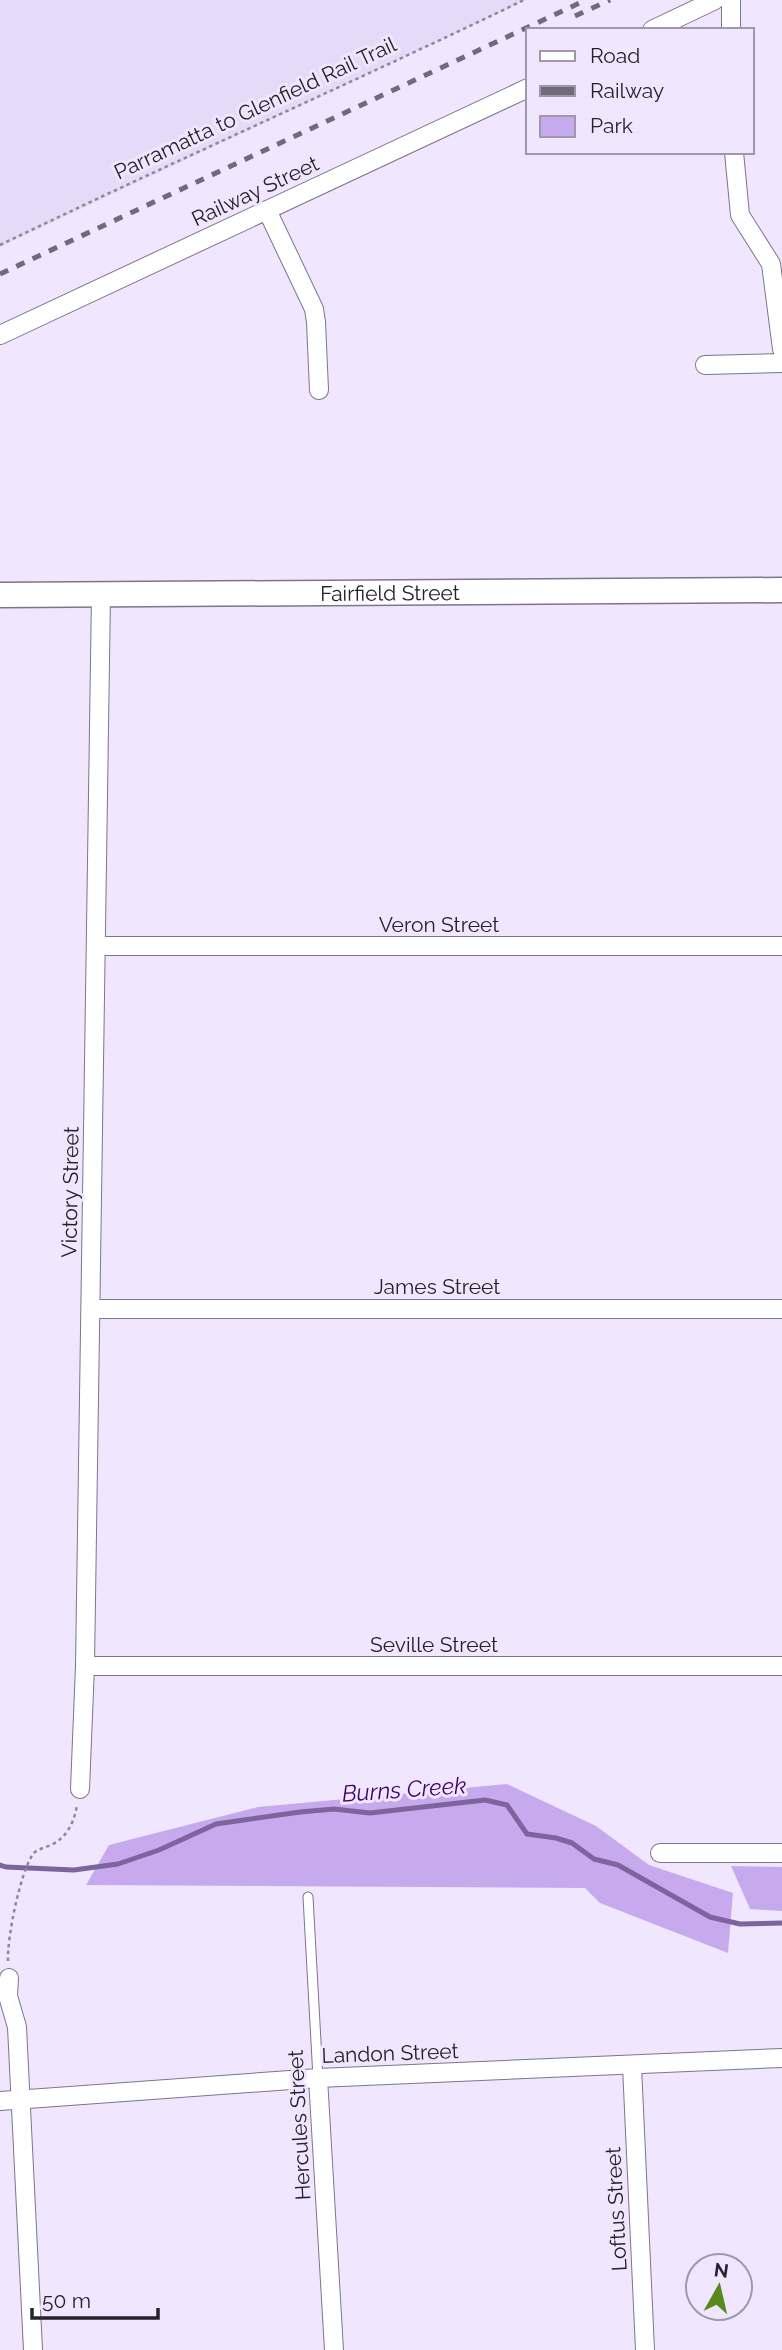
<svg xmlns="http://www.w3.org/2000/svg" width="782" height="2350" font-family="Raleway,sans-serif">
  <rect width="100%" height="100%" fill="#f0e6fe"/>
  <!-- built -->
  <path fill="#e6daf8" d="M0,0H526L0,247Z"/>
  <!-- green -->
  <g fill="#c7aaee">
    <path d="M507,1784L596,1826L649,1865L733,1893L728,1953L600,1903L585,1888L86,1885L109,1845L258,1807Z"/>
    <path d="M731,1866L782,1867V1911L750,1909Z"/>
  </g>
  <g fill="none" stroke-linecap="round" stroke-linejoin="round">
    <!-- stream -->
    <path stroke="#7e639e" stroke-width="5" d="M0,1865L6,1867L74,1870L118,1864L159,1850L216,1824L300,1812L334,1809L370,1813L485,1800L507,1805L527,1834L556,1838L572,1843L594,1859L618,1865L710,1917L740,1924L782,1923"/>
    <!-- service casing -->
    <g stroke="#7e758a" stroke-width="11">
      <path id="service" d="M308,1897L318,2078"/>
    </g>
    <!-- minor casing -->
    <g stroke="#7e758a" stroke-width="20">
      <g id="minor">
        <path d="M731,0V30"/>
        <path d="M652,30L715,0"/>
        <path d="M734,152L740,215L771,264L782,349"/>
        <path d="M267,210L314,309L316,322L319,390"/>
        <path d="M0,335L528,88"/>
        <path d="M705,365L782,363"/>
        <path d="M96,946H782"/>
        <path d="M91,1309H782"/>
        <path d="M85,1666H782"/>
        <path d="M80,1789L85,1666L101,594"/>
        <path d="M660,1853H782"/>
        <path d="M9,1978L8,1996L17,2027L33,2350"/>
        <path d="M632,2066L645,2350"/>
        <path d="M318,2078L334,2350"/>
        <path d="M0,2101L318,2078L782,2058"/>
      </g>
    </g>
    <!-- secondary casing -->
    <g stroke="#7e758a" stroke-width="27">
      <g id="secondary">
        <path id="s1" d="M0,595L782,590"/>
      </g>
    </g>
    <!-- path -->
    <g stroke="#8e8798" stroke-width="2.5" stroke-dasharray="3.5 3.5" stroke-linecap="butt">
      <path d="M0,245C174,161 350,84 524,0"/>
      <path d="M8,1961C7,1938 20,1873 33,1854C38,1848 46,1848 53,1844C68,1836 75,1820 77,1804"/>
    </g>
    <!-- service -->
    <use href="#service" stroke="#fff" stroke-width="9"/>
    <!-- minor -->
    <use href="#minor" stroke="#fff" stroke-width="18"/>
    <!-- secondary -->
    <use href="#secondary" stroke="#fff" stroke-width="24"/>
    <!-- rail -->
    <g stroke="#716a79" stroke-width="5" stroke-dasharray="9 9" stroke-linecap="butt">
      <path d="M575,16L610,0"/>
      <path d="M0,274L586,0"/>
    </g>
  </g>
  <g text-anchor="middle" dominant-baseline="central" stroke-width="6" stroke-linejoin="round" paint-order="stroke">
    <!-- street labels -->
    <g font-size="21" fill="#26222b" stroke="#f0e6fe">
      <text transform="translate(255 108) rotate(-25)">Parramatta to Glenfield Rail Trail</text>
      <text transform="translate(255 191) rotate(-25)">Railway Street</text>
      <text stroke="none"><textPath href="#s1" startOffset="390">Fairfield Street</textPath></text>
      <text x="439" y="924">Veron Street</text>
      <text transform="translate(70 1192) rotate(-89)">Victory Street</text>
      <text x="437" y="1286">James Street</text>
      <text x="434" y="1644">Seville Street</text>
      <text transform="translate(390 2053) rotate(-2)">Landon Street</text>
      <text transform="translate(299 2125) rotate(-93)">Hercules Street</text>
      <text transform="translate(616 2209) rotate(-93)">Loftus Street</text>
    </g>
    <!-- water labels -->
    <g font-size="23" font-style="italic" fill="#3e0268" stroke="#f0e6fe">
      <text transform="translate(404 1789) rotate(-4)">Burns Creek</text>
    </g>
  </g>
  <!-- legend -->
  <rect x="526" y="28" width="228" height="126" fill="#f0e6fe" stroke="#9f98aa" stroke-width="2"/>
  <rect x="540" y="51" width="35" height="10" fill="#ffffff" stroke="#9f98aa" stroke-width="2"/>
  <text x="590" y="63" font-size="21" fill="#26222b">Road</text>
  <rect x="540" y="86" width="35" height="10" fill="#716a79" stroke="#9f98aa" stroke-width="2"/>
  <text x="590" y="98" font-size="21" fill="#26222b">Railway</text>
  <rect x="540" y="116" width="35" height="21" fill="#c7aaee" stroke="#9f98aa" stroke-width="2"/>
  <text x="590" y="133" font-size="21" fill="#26222b">Park</text>
  <!-- north arrow -->
  <g transform="translate(719 2287) rotate(8)"><circle r="33" fill="#f0e6fe" stroke="#9f98aa" stroke-width="2"/>
  <path d="M0-5L12 26L0 18L-12 26Z" fill="#58891d"/>
  <text y="-10" font-size="19" font-weight="bold" text-anchor="middle" fill="#26222b">N</text>
  </g>
  <!-- scale -->
  <path d="M32 2308v10h126v-10" fill="none" stroke="#26222b" stroke-width="3.5"/>
  <text x="42" y="2308" font-size="21" fill="#26222b" stroke="#f0e6fe" stroke-width="5" paint-order="stroke">50 m</text>
</svg>
